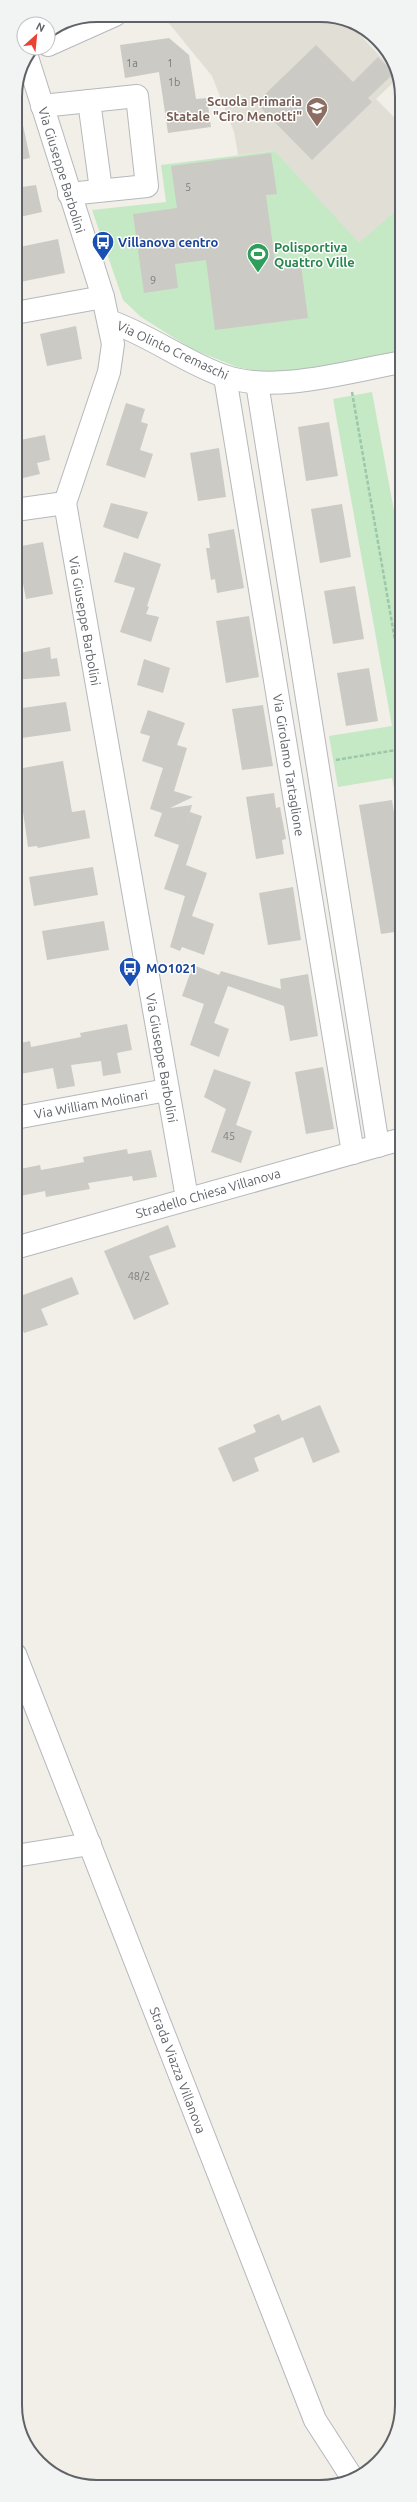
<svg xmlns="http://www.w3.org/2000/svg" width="417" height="2502" font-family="Ubuntu,sans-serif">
  <rect width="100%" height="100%" fill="#f1efe8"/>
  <!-- education -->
  <path fill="#e1ded6" d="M163,16L341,18L348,22L393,70L397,79L376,99L402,125V205L359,244L275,151L238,155L234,132L212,76Z"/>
  <!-- green -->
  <g fill="#c5e8c5">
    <path d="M275,151L359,243L402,205V353L299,370L265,373L237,367L192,349L141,317L123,300L92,210L166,202L161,165Z"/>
    <path d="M372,392L402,554V830L392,778L338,787L329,736L392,726L333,399Z"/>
  </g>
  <!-- building -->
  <g fill="#cccac5">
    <path d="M169,38L189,55L196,99L207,98L211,127L168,133L159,72L125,78L120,45Z"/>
    <path d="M316,45L353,82L378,57L394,73L368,98L372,102L312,160L256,103Z"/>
    <path d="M15,116H21L30,158L15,161Z"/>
    <path d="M271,153L277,194L266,195L276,268L301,265L308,318L215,330L206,260L175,264L178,288L144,293L133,214L177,208L171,166Z"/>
    <path d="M36,185L42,212L15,218V188Z"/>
    <path d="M58,239L65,273L15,283V248Z"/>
    <path d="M76,326L82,359L47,366L40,334Z"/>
    <path d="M126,403L145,409L141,422L148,424L140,450L153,454L145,478L106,465Z"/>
    <path d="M329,422L338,476L306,481L298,427Z"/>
    <path d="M45,435L50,460L37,463L40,474L15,480V441Z"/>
    <path d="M219,448L226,497L198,501L190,453Z"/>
    <path d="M111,503L148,512L138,539L103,527Z"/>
    <path d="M342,504L351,557L320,563L311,509Z"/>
    <path d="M234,529L244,588L217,593L215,579L211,580L206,548H210L208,534Z"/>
    <path d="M43,542L53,594L26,599L16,547Z"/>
    <path d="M124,552L161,564L147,606L149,607L146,614L159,617L151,642L120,632L135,588L114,582Z"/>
    <path d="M355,586L364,639L333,644L324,591Z"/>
    <path d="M249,616L259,677L226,683L216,621Z"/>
    <path d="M50,647L51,659L57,658L60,676L15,680V654Z"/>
    <path d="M144,659L170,668L163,693L137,685Z"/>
    <path d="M369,668L378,721L346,726L337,673Z"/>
    <path d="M66,702L71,731L15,739V709Z"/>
    <path d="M263,705L273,766L242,770L232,709Z"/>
    <path d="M148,710L185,723L177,745L187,748L174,791L193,797L170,808L192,805L187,821L190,812L202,816L186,865L207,873L192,916L214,924L204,955L182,947L180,951L170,947L185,896L164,889L179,845L154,836L162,813L150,809L163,768L142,761L150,736L140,733Z"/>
    <path d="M63,761L72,812L85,810L90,838L38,848L37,846L28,847L17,769Z"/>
    <path d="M274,793L276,808L280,807L286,839L282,840L284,854L256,859L246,797Z"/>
    <path d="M392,800L402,861V931L381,934L359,805Z"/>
    <path d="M93,867L98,895L34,906L29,877Z"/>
    <path d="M293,887L301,940L268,945L259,893Z"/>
    <path d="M104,921L109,950L47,960L42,931Z"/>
    <path d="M193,965L219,975L221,971L281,989L280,979L308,974L318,1036L290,1041L284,1006L228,986L214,1023L229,1029L219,1057L190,1045L204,1004L182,996Z"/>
    <path d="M127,1024L132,1050L117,1053L121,1073L103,1076L101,1061L71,1065L75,1086L57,1089L53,1068L15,1075V1044L30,1041L31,1047L81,1037L80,1033Z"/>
    <path d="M323,1067L334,1129L306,1134L295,1072Z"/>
    <path d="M214,1069L251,1082L236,1125L252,1131L241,1163L211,1152L226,1109L204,1097Z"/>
    <path d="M127,1149L128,1154L151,1150L157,1177L133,1181L132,1176L88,1183L90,1189L46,1197L45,1191L15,1197V1170L40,1165L41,1170L63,1166L84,1162L83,1157Z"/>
    <path d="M168,1225L176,1247L149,1256L169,1304L134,1320L104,1251Z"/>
    <path d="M72,1277L79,1294L41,1309L48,1325L24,1333L15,1309V1298Z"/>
    <path d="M320,1405L340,1452L313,1463L303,1437L254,1458L259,1471L233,1482L218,1448L256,1432L253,1425L279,1414L282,1421Z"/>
  </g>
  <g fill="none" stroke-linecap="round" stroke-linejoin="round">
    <!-- minor casing -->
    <g stroke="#b5b8bc" stroke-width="24">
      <g id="minor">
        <path d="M48,45L115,15"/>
        <path d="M27,57L103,297L113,344L109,372L65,503L187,1198"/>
        <path d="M89,101L101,190"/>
        <path d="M42,106L137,96L147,186L69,194"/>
        <path d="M15,313L103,297"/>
        <path d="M109,321C150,335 184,362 224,376C275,394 350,371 402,362"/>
        <path d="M225,377L353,1153"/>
        <path d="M257,383L378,1146"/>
        <path d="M15,510L65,503"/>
        <path d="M15,1118L167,1090"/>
        <path d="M15,1248L402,1139"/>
        <path d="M15,1654L315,2420L353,2479"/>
        <path d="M15,1856L90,1844"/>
      </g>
    </g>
    <!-- path -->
    <g stroke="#9cc7a9" stroke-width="2.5" stroke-dasharray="4 2" stroke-linecap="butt">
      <path d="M352,392L402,681"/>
      <path d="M336,760L402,749"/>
    </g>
    <!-- minor -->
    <use href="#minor" stroke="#fff" stroke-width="22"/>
  </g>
  <!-- icons -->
  <defs>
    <g id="school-pin" transform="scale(1.15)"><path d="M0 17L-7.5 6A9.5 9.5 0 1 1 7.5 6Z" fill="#8d6e63" stroke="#fff"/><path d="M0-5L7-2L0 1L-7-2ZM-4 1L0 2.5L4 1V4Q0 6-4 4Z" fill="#fff"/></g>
    <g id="bus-pin" transform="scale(1.15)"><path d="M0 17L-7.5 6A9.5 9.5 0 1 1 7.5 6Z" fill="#1a4fb4" stroke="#fff"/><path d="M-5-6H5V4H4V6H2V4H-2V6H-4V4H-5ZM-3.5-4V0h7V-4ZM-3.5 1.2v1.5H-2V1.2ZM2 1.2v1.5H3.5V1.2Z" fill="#fff"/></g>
    <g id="stadium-pin" transform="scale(1.15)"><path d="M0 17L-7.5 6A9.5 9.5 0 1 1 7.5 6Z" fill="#2e9e5b" stroke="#fff"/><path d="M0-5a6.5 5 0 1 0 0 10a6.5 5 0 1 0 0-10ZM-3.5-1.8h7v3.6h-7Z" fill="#fff"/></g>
  </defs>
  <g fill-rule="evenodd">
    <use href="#school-pin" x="317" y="108"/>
    <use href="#bus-pin" x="103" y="242"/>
    <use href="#stadium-pin" x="258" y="254"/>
    <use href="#bus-pin" x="130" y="968"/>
  </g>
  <g text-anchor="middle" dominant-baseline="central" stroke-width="3" stroke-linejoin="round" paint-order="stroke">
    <!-- number labels -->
    <g font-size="11" fill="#7a7d7f">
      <text x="132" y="63">1a</text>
      <text x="170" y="63">1</text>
      <text x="174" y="82">1b</text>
      <text x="188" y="187">5</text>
      <text x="153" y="280">9</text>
      <text x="229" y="1136">45</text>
      <text x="139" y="1276">48/2</text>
    </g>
    <!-- education labels -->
    <g font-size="13" font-weight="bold" fill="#785e54" stroke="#fff" text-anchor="end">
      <text x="302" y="101">Scuola Primaria<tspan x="302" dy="15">Statale "Ciro Menotti"</tspan></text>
    </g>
    <!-- street labels -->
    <g font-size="13" fill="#5f6368" stroke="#fff">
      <text transform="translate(62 170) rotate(73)">Via Giuseppe Barbolini</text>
      <text transform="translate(173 350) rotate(25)">Via Olinto Cremaschi</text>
      <text transform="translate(85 621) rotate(80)">Via Giuseppe Barbolini</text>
      <text transform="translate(289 765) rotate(81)">Via Girolamo Tartaglione</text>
      <text transform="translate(162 1058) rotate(80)">Via Giuseppe Barbolini</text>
      <text transform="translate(91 1104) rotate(-10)">Via William Molinari</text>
      <text transform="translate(208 1193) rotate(-16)">Stradello Chiesa Villanova</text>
      <text transform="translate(178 2070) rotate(69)">Strada Viazza Villanova</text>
    </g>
    <!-- transit labels -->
    <g font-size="13" font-weight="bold" fill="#164399" stroke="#fff" text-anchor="start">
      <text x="118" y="242">Villanova centro</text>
      <text x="146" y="968">MO1021</text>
    </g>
    <!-- leisure labels -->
    <g font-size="13" font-weight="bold" fill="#27864d" stroke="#fff" text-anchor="start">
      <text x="274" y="247">Polisportiva<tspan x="274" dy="15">Quattro Ville</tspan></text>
    </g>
  </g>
  <!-- crop -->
  <path d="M0 0H417V2502H0ZM97 22H320A75 75 0 0 1 395 97V2405A75 75 0 0 1 320 2480H97A75 75 0 0 1 22 2405V97A75 75 0 0 1 97 22Z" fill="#f2f3f3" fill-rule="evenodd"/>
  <path fill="none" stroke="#5f6368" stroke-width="2" d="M97 22H320A75 75 0 0 1 395 97V2405A75 75 0 0 1 320 2480H97A75 75 0 0 1 22 2405V97A75 75 0 0 1 97 22Z"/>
  <!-- north arrow -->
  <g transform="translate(36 36) rotate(27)"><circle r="19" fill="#ffffff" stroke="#bfc1c3"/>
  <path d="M0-3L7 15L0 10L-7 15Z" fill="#ea4335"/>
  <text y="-6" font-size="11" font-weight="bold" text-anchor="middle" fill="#5f6368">N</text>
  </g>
</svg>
